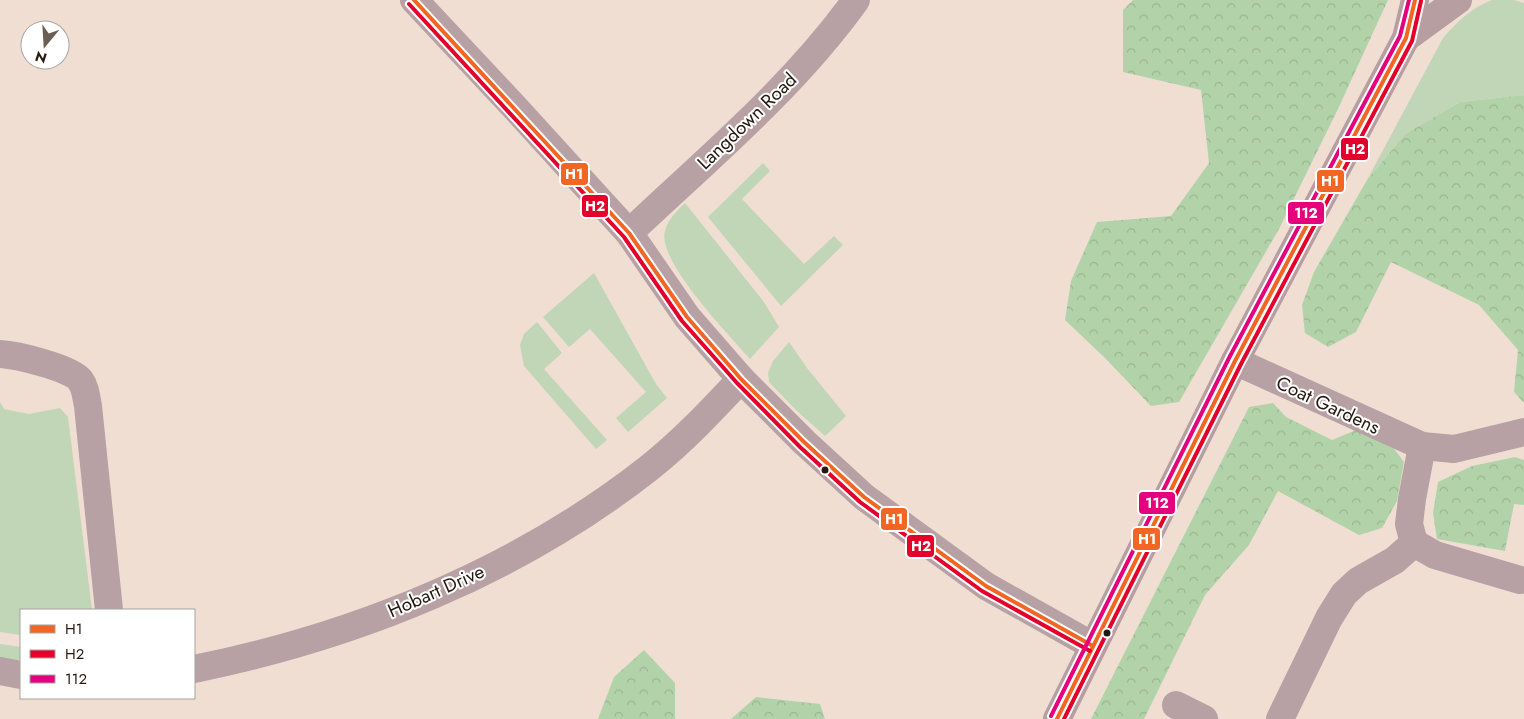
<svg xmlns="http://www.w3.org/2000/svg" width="1524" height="719" font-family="Jost,sans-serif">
  <defs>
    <pattern id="forest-crowns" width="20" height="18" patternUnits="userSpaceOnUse" patternTransform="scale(1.25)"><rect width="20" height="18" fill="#b2d3aa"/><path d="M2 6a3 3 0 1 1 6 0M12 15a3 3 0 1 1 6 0" fill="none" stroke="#99b591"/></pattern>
  </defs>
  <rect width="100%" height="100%" fill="#f0ded3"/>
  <!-- green -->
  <g fill="#c1d6b7">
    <path d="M1492,0H1514L1524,3V95L1460,102L1405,134L1367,180L1443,38C1457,22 1471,8 1492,0Z"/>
    <path d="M763,163L770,171L742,199L804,264L834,236L843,245L781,306L708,217Z"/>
    <path d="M685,203L764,302L779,327L750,359C730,336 656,260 665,231C668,219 677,211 685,203Z"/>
    <path d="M594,273L656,384L667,398L628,432L616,418L646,392L590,329L569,347L543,317Z"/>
    <path d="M537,322L562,353L544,369L607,440L596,449L524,366L520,345L524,334Z"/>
    <path d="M789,342L807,368L846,416L825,436L797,411L769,382L768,373L773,361Z"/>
    <path d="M0,402L4,409L29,414L60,408L68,417L92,610H21V635L0,632Z"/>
    <path d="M0,644L21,647V661L0,658Z"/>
  </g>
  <!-- forest -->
  <g fill="url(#forest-crowns)">
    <path d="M1133,0H1388L1338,109L1279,229L1179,402L1151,406L1105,358L1065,320L1071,281L1097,222L1171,216L1209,163L1201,90L1123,72V10Z"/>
    <path d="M1524,95V403L1514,392L1518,350L1479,305L1391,262L1356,332L1328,347L1305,333L1302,305L1314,272L1367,180L1405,134L1460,102Z"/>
    <path d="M1273,403L1286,417L1332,440L1356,430L1392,446L1404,462L1397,501L1382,528L1359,535L1278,491L1249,545L1205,595L1144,719H1091L1249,407Z"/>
    <path d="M1515,457L1524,460V505L1514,504L1505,551L1437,539L1433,513L1438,482L1472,466Z"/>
    <path d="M644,650L675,683V719H598L614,677Z"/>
    <path d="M756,697L820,704L825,719H731Z"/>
  </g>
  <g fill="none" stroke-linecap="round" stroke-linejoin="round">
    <!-- street -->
    <g stroke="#b7a1a4" stroke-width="28">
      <path d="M414,0L518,111L629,233L687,317L741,379L804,442L864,497L986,586L1093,646"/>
      <path d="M629,233C707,159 792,89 856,0"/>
      <path d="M0,354C17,355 71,368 80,380C86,388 86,397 88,406L109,610"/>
      <path d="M1235,361L1422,446L1454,449L1524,432"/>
      <path d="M1422,446L1412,499L1409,524L1414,543L1435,555L1520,580"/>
      <path d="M194,669C357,636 518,571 649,468C683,441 712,410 741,379"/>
      <path d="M0,671L21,675"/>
      <path d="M1176,705L1204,719"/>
      <path d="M1280,719L1329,618L1344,594L1358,581L1395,560L1414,543"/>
    </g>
    <!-- secondary -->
    <g stroke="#b69ea1" stroke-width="28">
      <path d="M1406,38L1458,0"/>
      <path d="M1057,719L1235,361L1406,38L1415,0"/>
    </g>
    <!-- bus-1 casing -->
    <g stroke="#fff" stroke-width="8">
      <g id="bus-1">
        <path d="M414,0L629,233L687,317L741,379L804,442L864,497L986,586L1093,646"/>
        <path d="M1057,719L1235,361L1406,38L1415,0"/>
      </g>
    </g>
    <!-- bus-2 casing -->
    <g stroke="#fff" stroke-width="8">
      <g id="bus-2">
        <path d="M409,4L624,237L682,321L737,383L800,447L860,502L982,591L1090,651"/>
        <path d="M1064,719L1241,364L1412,41L1421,1"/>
      </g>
    </g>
    <!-- bus-3 casing -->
    <g stroke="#fff" stroke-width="8">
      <path id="bus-3" d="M1051,716L1229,358L1400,36L1409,0"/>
    </g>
    <!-- bus-1 -->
    <use href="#bus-1" stroke="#f26522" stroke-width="4"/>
    <!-- bus-2 -->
    <use href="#bus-2" stroke="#e4002b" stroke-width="4"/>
    <!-- bus-3 -->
    <use href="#bus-3" stroke="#e5007d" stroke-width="4"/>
  </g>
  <!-- markers -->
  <g fill="#251911" stroke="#fff" stroke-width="2">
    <circle cx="825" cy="470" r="4.5"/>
    <circle cx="1107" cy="633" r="4.5"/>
  </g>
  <g text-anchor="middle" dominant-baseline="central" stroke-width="4" stroke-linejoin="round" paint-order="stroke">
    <!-- street labels -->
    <g font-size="19" fill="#251911" stroke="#fff">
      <text transform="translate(747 121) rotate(-44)">Langdown Road</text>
      <text transform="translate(1328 405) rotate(25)">Coat Gardens</text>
      <text transform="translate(436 591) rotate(-24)">Hobart Drive</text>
    </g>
  </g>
  <g stroke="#fff" stroke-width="2">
    <rect x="1340" y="137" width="29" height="24" rx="5" fill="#e4002b"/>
    <rect x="560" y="162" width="29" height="24" rx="5" fill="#f26522"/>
    <rect x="1316" y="169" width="29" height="24" rx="5" fill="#f26522"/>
    <rect x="581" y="194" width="28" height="24" rx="5" fill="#e4002b"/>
    <rect x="1287" y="201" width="38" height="24" rx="5" fill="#e5007d"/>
    <rect x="1138" y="491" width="38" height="24" rx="5" fill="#e5007d"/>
    <rect x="880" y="507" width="28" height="24" rx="5" fill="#f26522"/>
    <rect x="1132" y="527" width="29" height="24" rx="5" fill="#f26522"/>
    <rect x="906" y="534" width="29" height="24" rx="5" fill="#e4002b"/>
  </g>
  <g font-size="14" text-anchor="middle" font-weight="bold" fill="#fff">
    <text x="1355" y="154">H2</text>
    <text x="574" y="179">H1</text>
    <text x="1330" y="186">H1</text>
    <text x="595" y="211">H2</text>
    <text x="1306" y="218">112</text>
    <text x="1157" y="508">112</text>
    <text x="894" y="524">H1</text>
    <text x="1147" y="544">H1</text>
    <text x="921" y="551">H2</text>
  </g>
  <!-- legend -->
  <rect x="20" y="609" width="175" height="90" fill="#ffffff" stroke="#a8a3a0"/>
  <rect x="30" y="625" width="25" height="8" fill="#f26522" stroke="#a8a3a0"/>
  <text x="65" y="634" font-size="15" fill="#251911">H1</text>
  <rect x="30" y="650" width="25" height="8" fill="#e4002b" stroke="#a8a3a0"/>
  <text x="65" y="659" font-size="15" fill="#251911">H2</text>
  <rect x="30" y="675" width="25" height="8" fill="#e5007d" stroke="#a8a3a0"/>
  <text x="65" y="684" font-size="15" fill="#251911">112</text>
  <!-- north arrow -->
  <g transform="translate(45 45) rotate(198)"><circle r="24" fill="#ffffff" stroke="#a8a3a0"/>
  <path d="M0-4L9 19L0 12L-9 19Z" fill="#6c5e55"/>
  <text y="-8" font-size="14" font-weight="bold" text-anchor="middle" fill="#251911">N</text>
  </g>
</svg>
